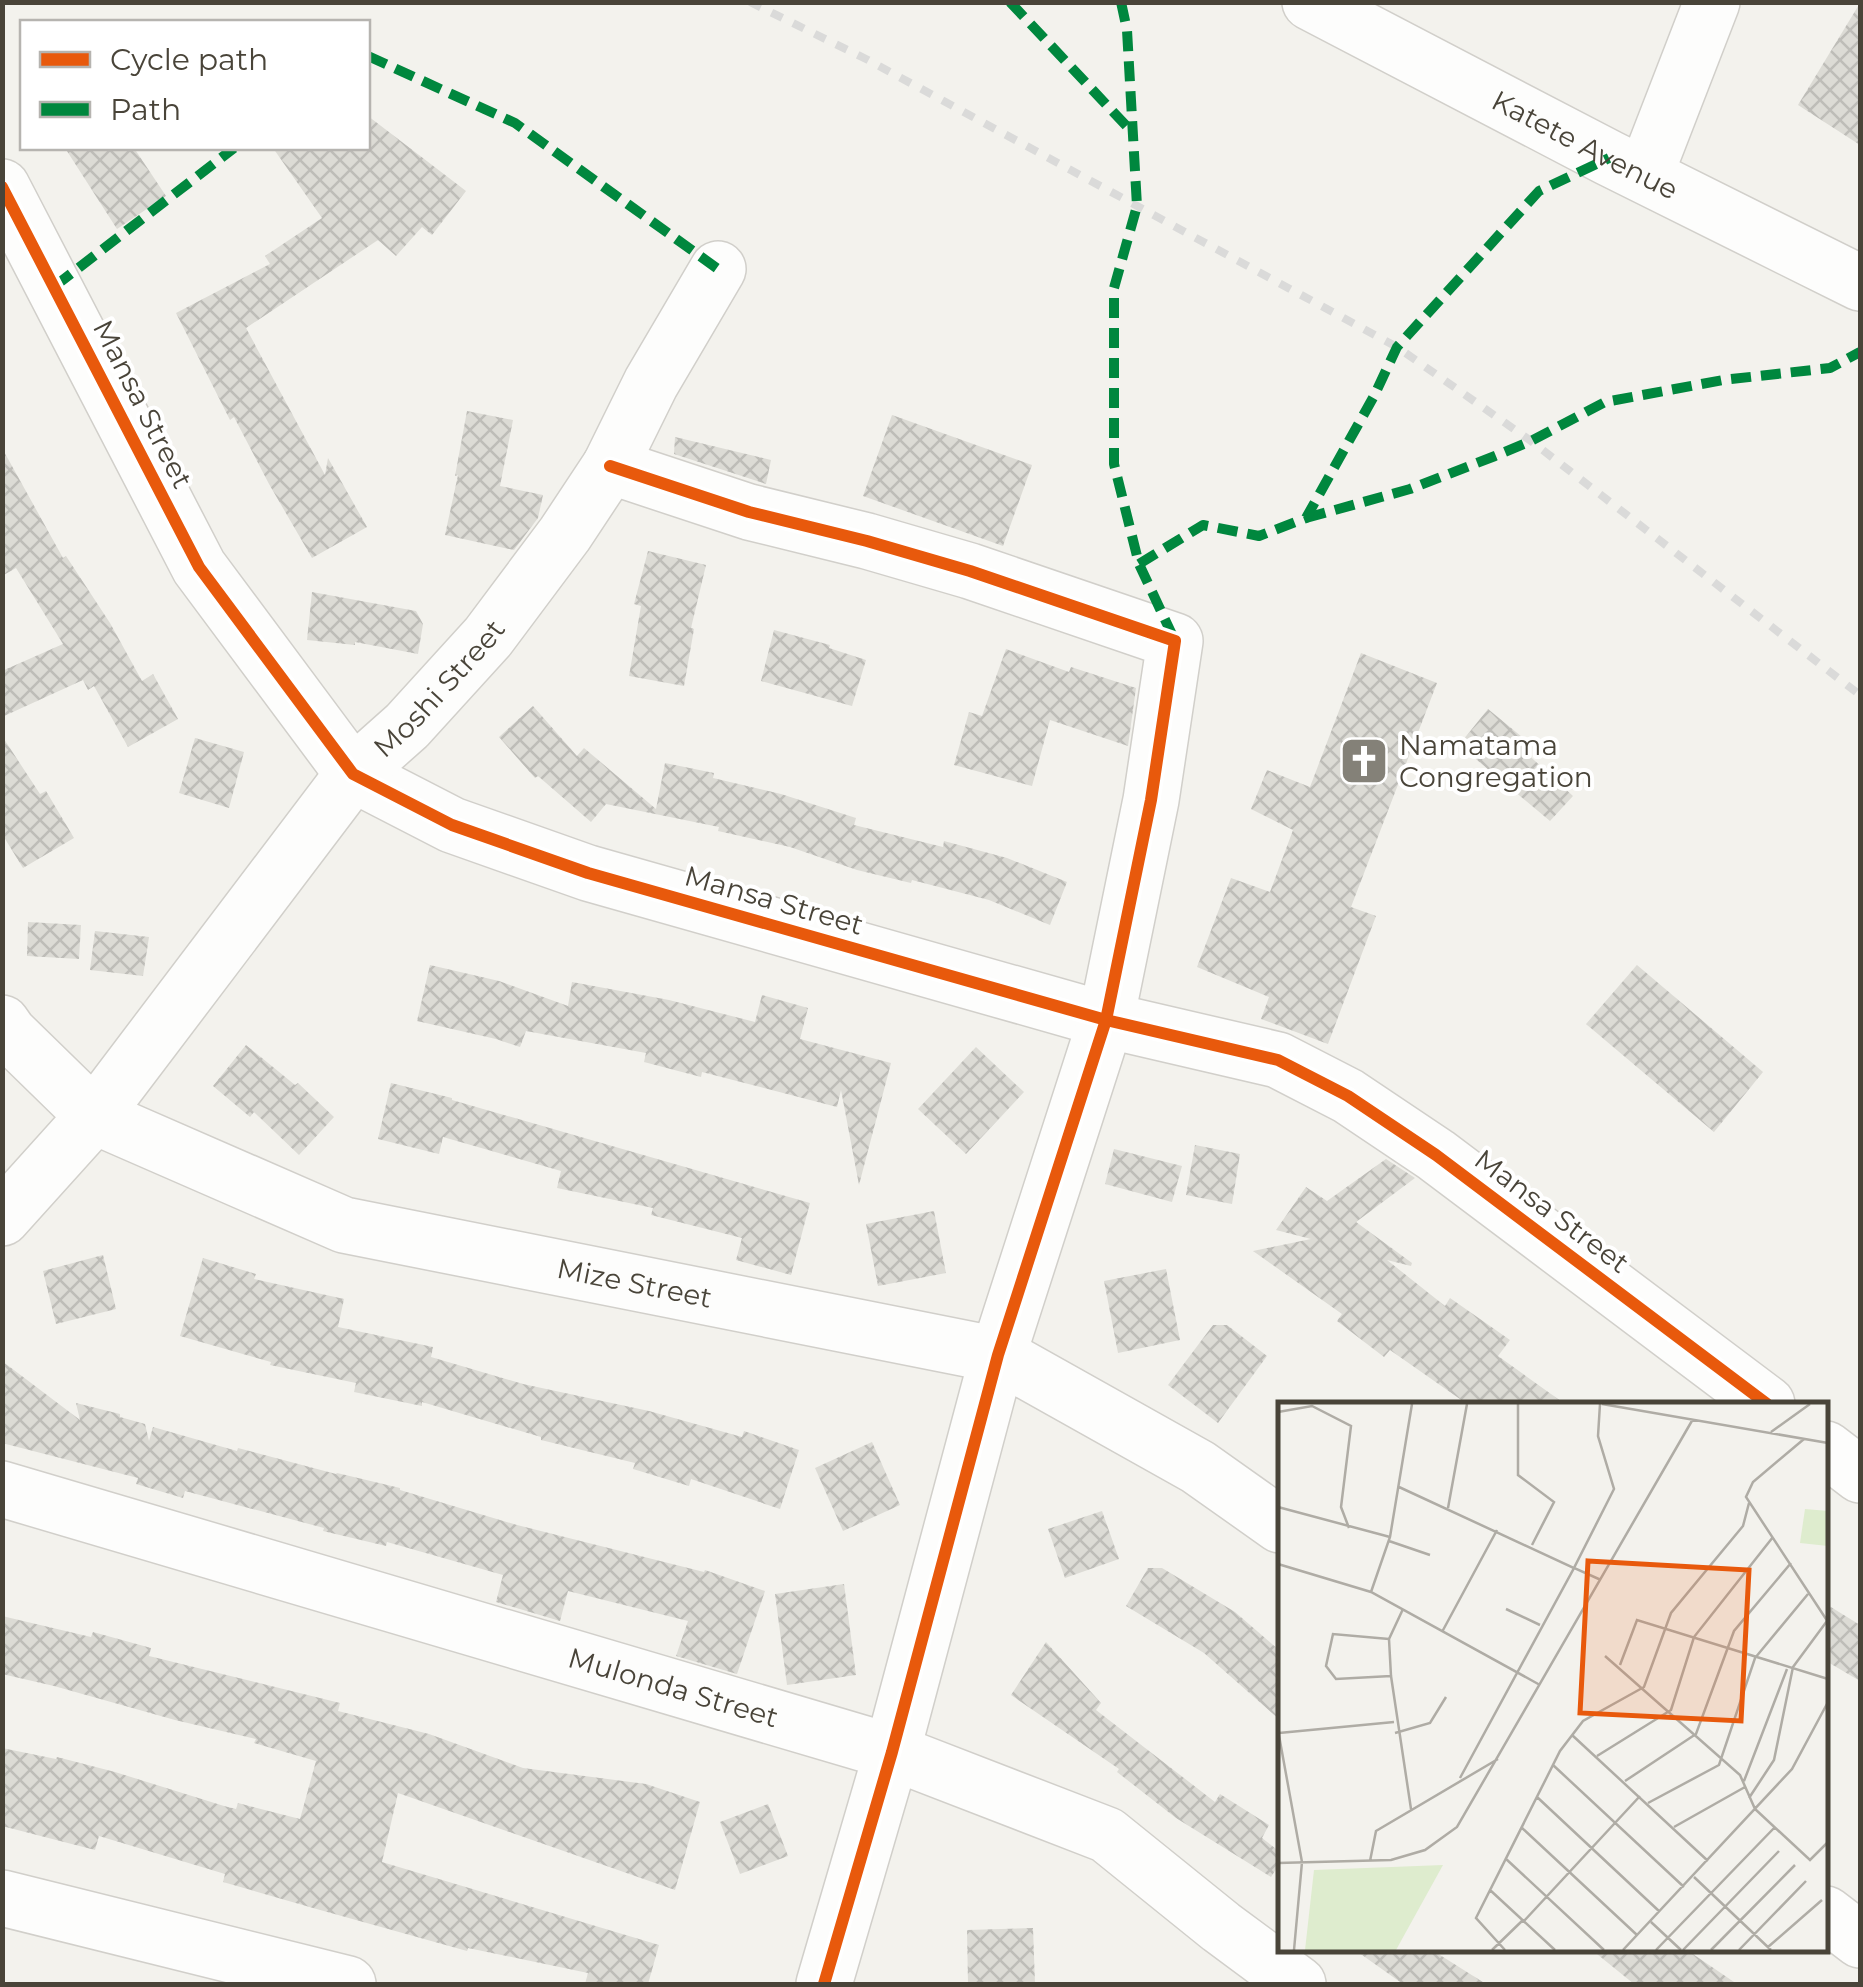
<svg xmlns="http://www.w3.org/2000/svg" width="1863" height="1987" font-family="Montserrat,sans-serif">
  <defs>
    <pattern id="building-cross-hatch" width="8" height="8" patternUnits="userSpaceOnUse" patternTransform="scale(2.5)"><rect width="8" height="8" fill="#dcdbd5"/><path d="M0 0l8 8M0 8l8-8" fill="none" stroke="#bebdb8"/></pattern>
  </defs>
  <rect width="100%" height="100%" fill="#f3f2ed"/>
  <!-- building -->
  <g fill="url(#building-cross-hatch)">
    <path d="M1860,3V145L1798,105Z"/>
    <path d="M368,116L466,191L432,235L422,227L396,256L378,240L246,328L325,475L328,458L367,527L312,558L269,484L234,417L230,420L176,313L270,264L265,256L322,218L273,148H368Z"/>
    <path d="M65,148H134L166,196L117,229Z"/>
    <path d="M467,411L513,420L500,486L543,495L538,518L514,550L445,535L458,475L455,476Z"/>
    <path d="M892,415L1032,465L1003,546L863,496Z"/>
    <path d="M675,437L771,460L766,484L674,454Z"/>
    <path d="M2,448L63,558L66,556L110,623L142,681L153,674L178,719L128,747L94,686L88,690L83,680L2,717V671L63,644L16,568L2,576Z"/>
    <path d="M648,551L706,565L691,628L694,629L684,686L629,676L641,606L634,604Z"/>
    <path d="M312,592L416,611L423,624L418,654L355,642V645L307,640Z"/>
    <path d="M774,630L830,645L829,648L866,660L852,706L761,681Z"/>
    <path d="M1006,649L1069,672L1071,667L1136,688L1128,746L1050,720L1032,786L954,765L969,712L982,716Z"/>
    <path d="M1361,653L1437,683L1351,907L1376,916L1328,1044L1261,1019L1269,997L1197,967L1231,878L1270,892L1293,830L1251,809L1267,770L1310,787Z"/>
    <path d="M533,706L577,756L584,748L656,809L665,763L714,773L713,778L781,794L856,818L854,825L943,847L944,841L1007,858L1067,882L1050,925L989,900L912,880L911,883L857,870L790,847L718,831L719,827L606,804L591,822L538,776L535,778L499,737Z"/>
    <path d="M1488,709L1528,742L1522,749L1573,796L1550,821L1459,745Z"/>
    <path d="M2,736L40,794L46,791L74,838L23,868L2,834Z"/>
    <path d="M195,738L244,752L229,808L179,793Z"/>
    <path d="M28,922L81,925L79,959L27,956Z"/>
    <path d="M95,931L149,937L143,976L90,970Z"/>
    <path d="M430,965L499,981L568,1006L572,982L669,1000L755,1022L762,995L808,1008L800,1039L891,1063L859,1185L841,1090L837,1107L702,1072L701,1077L644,1062L646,1053L526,1031L520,1047L496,1039L417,1021Z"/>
    <path d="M1637,965L1763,1072L1714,1132L1586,1024Z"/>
    <path d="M246,1045L295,1085L298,1083L334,1117L299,1155L254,1112L250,1117L213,1086Z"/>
    <path d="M976,1047L1024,1092L966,1154L918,1109Z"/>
    <path d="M391,1083L452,1098V1100L810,1203L791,1275L736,1260L742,1238L651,1215L653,1208L557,1188L561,1171L443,1137L439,1154L378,1139Z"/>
    <path d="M1195,1145L1240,1154L1232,1204L1186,1195Z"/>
    <path d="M1114,1149L1182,1166L1172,1202L1105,1184Z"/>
    <path d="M1386,1159L1415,1178L1356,1222L1412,1263L1411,1266L1387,1260L1445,1306L1450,1298L1510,1340L1498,1356L1565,1404H1467L1390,1350L1384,1357L1337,1321L1342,1314L1253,1251L1311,1239L1276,1230L1306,1187L1327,1201Z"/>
    <path d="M934,1211L946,1273L878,1286L866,1224Z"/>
    <path d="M103,1255L116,1309L56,1324L43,1271Z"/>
    <path d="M203,1258L256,1274L254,1279L344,1299L338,1327L433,1347L431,1357L523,1384L649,1411L742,1437L744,1431L799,1450L780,1509L691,1479L689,1486L633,1469L635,1463L541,1440V1437L422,1402V1406L354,1392L356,1383L270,1365L271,1362L180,1336Z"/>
    <path d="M1166,1269L1180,1340L1118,1353L1104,1281Z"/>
    <path d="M1213,1325H1227L1267,1356L1218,1423L1168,1385Z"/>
    <path d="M2,1361L80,1420L76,1403L120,1414V1417L145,1424L149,1441L153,1427L237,1451L238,1448L336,1474L337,1473L400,1488V1490L517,1525L704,1572L705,1570L765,1591L737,1674L676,1656L688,1621L568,1591L560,1621L496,1602L503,1575L387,1542L386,1546L323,1531L324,1528L185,1491L183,1498L136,1484L138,1478L2,1443Z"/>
    <path d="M872,1442L900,1505L843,1531L815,1468Z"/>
    <path d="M1102,1511L1119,1559L1065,1578L1048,1529Z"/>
    <path d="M1148,1568H1162L1235,1612L1280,1651V1720L1204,1653L1126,1606Z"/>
    <path d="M844,1584L856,1675L787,1685L775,1594Z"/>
    <path d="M1826,1604L1860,1625V1681L1826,1661Z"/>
    <path d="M2,1616L91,1637L93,1632L151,1648L149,1656L340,1703L338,1711L429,1734L523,1768L646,1784L700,1802L675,1890L398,1793L382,1862L659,1945L648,1984H585L588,1973L468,1948L467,1951L313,1908L223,1882L225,1874L99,1836L95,1850L2,1826V1748L56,1759L57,1757L115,1772L224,1806L236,1809L238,1803L300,1819L316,1761L254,1743L256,1739L175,1720L54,1686L2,1674Z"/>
    <path d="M1046,1642L1101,1703L1096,1710L1215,1802L1220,1794L1269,1825L1262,1838L1280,1852V1863L1271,1877L1176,1818L1117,1772L1119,1769L1011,1695Z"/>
    <path d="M768,1804L788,1856L740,1874L720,1822Z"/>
    <path d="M1033,1928L1035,1984H968L967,1930Z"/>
    <path d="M1355,1950H1432L1486,1984H1403Z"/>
    <path d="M1592,1950H1687L1737,1984H1634Z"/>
  </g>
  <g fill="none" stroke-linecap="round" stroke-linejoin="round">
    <!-- minor casing -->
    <g stroke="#d1cfca" stroke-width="58">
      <g id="minor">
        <path id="s1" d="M1310,2L1609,158L1860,283"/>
        <path d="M1645,175L1712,2"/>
        <path d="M2,187L199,567L353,774L452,825L588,873L1106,1020L1278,1060L1348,1096L1436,1155L1767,1404"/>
        <path d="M610,466L749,512L867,541L970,571L1175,641L1151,800L1106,1020L998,1355L892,1752L824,1984"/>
        <path id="s2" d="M2,1023L9,1033L94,1116L344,1225L998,1355L1198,1467L1280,1525"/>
        <path id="s3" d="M2,1218L94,1116L353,774L407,726L488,637L565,534L610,466L651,383L718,269"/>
        <path d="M1826,1449L1860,1475"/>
        <path id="s4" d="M2,1489L892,1752L1107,1835L1221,1927L1298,1984"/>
        <path d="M2,1898L348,1984"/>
        <path d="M1826,1914L1860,1940"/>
      </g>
    </g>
    <!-- minor -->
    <use href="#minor" stroke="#fdfdfc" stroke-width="55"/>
    <!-- rail -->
    <path stroke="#dadad9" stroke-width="8" stroke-dasharray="12 12" stroke-linecap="butt" d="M750,2L868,60L1397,347L1531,441L1860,695"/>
    <!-- quiet -->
    <g stroke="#00873e" stroke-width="10" stroke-dasharray="20 10" stroke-linecap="butt">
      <path d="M1010,2L1133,133"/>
      <path d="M1121,2L1127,30L1137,206L1114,288V464L1139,564L1175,641"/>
      <path d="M368,56L515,123L718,269"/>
      <path d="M55,286L234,148"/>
      <path d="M1306,518L1410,489L1495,456L1531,441L1605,402L1723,380L1830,368L1860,352"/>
      <path d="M1139,564L1203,525L1259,536L1306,518L1374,396L1397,347L1539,191L1609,158"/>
    </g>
    <!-- cycleway casing -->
    <g stroke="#fff" stroke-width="19">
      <g id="cycleway">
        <path d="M2,187L199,567L353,774L452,825L588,873L1106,1020L1278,1060L1348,1096L1436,1155L1767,1404"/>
        <path d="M610,466L749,512L867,541L970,571L1175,641L1151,800L1106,1020L998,1355L892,1752L824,1984"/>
      </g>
    </g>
    <!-- cycleway -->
    <use href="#cycleway" stroke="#e8590c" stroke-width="12"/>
  </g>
  <!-- icons -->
  <defs>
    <g id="church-square" transform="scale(2.5)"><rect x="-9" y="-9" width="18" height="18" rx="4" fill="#848178" stroke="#fff"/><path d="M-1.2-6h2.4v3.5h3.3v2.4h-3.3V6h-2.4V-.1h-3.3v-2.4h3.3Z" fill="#fff"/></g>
  </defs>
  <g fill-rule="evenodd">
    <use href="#church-square" x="1364" y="761"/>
  </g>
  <g text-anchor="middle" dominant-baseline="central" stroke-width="8" stroke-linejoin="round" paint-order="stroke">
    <!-- street labels -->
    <g font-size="28" fill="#494439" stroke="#fff">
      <text stroke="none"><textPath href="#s1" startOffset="310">Katete Avenue</textPath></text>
      <text transform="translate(143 404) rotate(63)">Mansa Street</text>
      <text stroke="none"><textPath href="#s3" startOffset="688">Moshi Street</textPath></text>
      <text transform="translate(774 900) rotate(16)">Mansa Street</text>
      <text transform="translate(1552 1211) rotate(37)">Mansa Street</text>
      <text stroke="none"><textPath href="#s2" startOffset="700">Mize Street</textPath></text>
      <text stroke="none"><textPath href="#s4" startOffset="700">Mulonda Street</textPath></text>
    </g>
    <!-- poi labels -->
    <g font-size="28" fill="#494439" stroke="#fff" text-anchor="start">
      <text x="1399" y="745">Namatama<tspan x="1399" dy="32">Congregation</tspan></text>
    </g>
  </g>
  <!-- overview -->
  <g transform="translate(1278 1402)">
    <rect width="550" height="550" fill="#f3f2ed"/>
    <path d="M165,463L118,548H27L36,468Z" fill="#deecce"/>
    <path d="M527,107L550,109V144L522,141Z" fill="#deecce"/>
    <path fill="none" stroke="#afaca5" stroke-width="2.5" d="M240,2V73L276,100L254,143M322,2L320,34L336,87L296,166L323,178M324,2L550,41M0,10L34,4L73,24L63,105L71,126M493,30L532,2M526,37L475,80L468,95L550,220M121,85L296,166L182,376M0,105L112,135M170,106L189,2M111,139L152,153M0,162L93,190L262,283M93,190L112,135L134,2M125,207L111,237L113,274L133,407M228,207L262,223M164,230L219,128M111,237L55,232L48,264L58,277L113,274M327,254L462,373L477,407L532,458L550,440M342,263L359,218L550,277M0,328L24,460L16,548M1,331L116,320M117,331L152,321L168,295M294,333L430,459M319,354L393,308L416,235L495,135M275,363L406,485M347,379L418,332L456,229L513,161M466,379L509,267M259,395L382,510M471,396L496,358L515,265L549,219M370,401L441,363L477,256L530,192M243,425L359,533M396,425L467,385M227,456L326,548M92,459L98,429L220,357M0,461L113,458L147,448L179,425L415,17M416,475L493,548M212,488L277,548M246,519L362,394M373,520L403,548M490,545L544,498M214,548L245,518M227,548L198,516L282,349L305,319L366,285L393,211L465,124L471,101M345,548L514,367L550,300M378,548L497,425M405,548L501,449M433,548L517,463M461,548L528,479"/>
    <path fill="#e8590c" fill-opacity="0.15" stroke="#e8590c" stroke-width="5" d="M310,159L471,168L463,319L302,311Z"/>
    <rect width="550" height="550" fill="none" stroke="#494439" stroke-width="5"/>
  </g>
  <!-- border -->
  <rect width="1863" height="1987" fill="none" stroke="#494439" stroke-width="10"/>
  <!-- legend -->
  <rect x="20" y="20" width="350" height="130" fill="#ffffff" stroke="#b6b4b0" stroke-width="2.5"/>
  <rect x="40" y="52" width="50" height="15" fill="#e8590c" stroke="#b6b4b0" stroke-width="2.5"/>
  <text x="110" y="70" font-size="30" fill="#494439">Cycle path</text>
  <rect x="40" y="102" width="50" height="15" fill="#00873e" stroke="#b6b4b0" stroke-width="2.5"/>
  <text x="110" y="120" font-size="30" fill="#494439">Path</text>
</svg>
